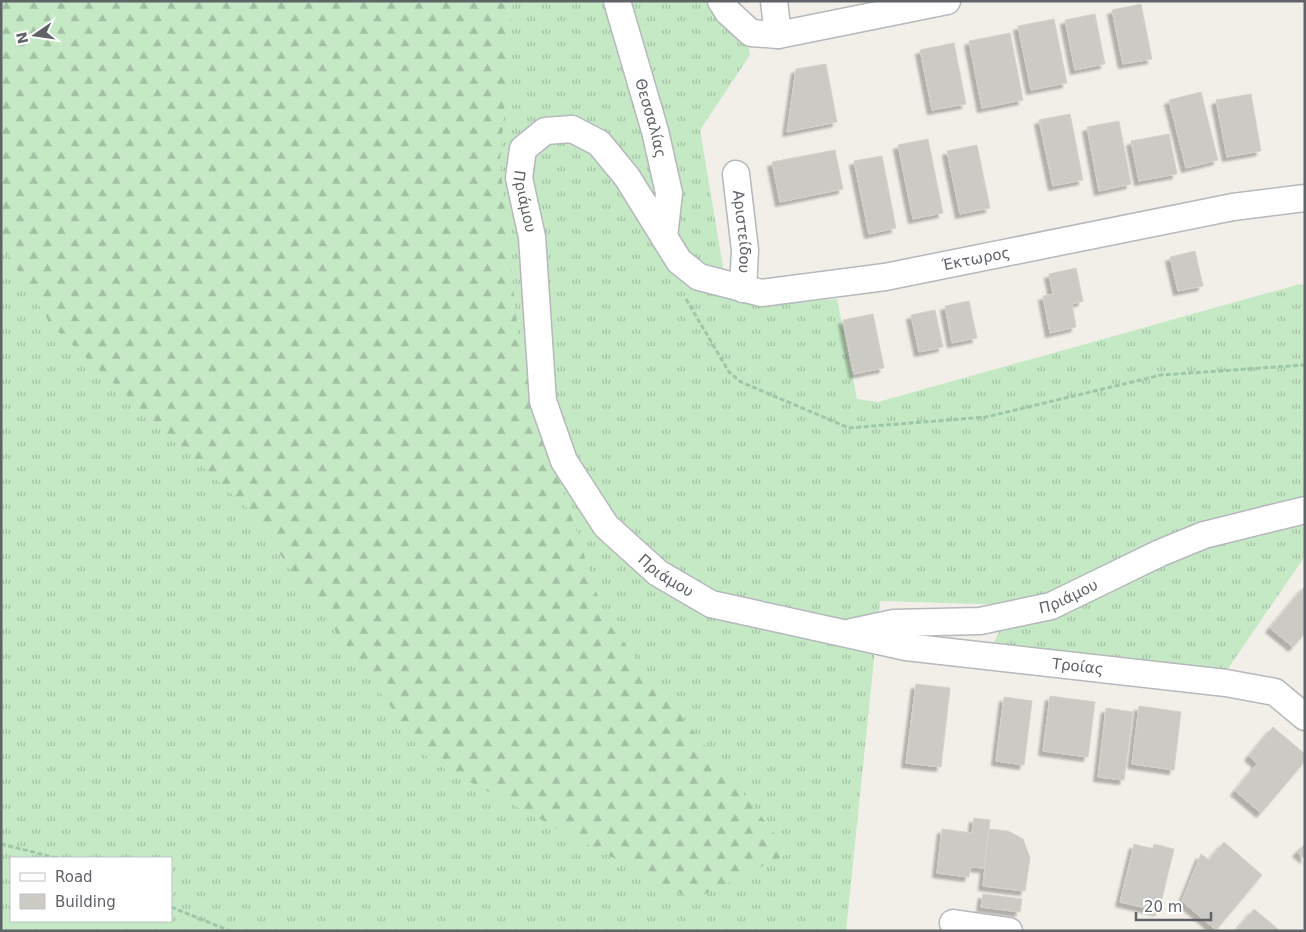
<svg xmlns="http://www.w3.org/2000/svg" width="1306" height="932" font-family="'DejaVu Sans',sans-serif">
  <defs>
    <pattern id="grass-tufts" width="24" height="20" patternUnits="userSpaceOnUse" patternTransform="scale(1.25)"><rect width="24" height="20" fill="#c5e8c5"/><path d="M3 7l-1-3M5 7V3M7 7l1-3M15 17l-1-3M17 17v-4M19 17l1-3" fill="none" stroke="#a3c0a4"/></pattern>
    <pattern id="forest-firs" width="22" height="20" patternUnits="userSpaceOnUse" patternTransform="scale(1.25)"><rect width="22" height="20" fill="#c5e8c5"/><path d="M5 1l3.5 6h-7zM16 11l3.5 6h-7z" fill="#a3c0a4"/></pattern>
    <filter id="shadow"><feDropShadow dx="-4.5" dy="4.5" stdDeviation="1" flood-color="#0004"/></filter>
  </defs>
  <rect width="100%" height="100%" fill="#f1efe8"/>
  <!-- grass -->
  <path fill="url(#grass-tufts)" fill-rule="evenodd" d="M1,1H741L750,55L700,130L726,285L761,304L837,299L857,399L878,402L1300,284L1305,285V556L1225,673L993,644L1013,605L880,601L846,931H1ZM11,858H171V921H11Z"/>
  <!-- forest -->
  <path fill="url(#forest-firs)" d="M1,1H513L500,162L521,361L605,619L790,853L693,900L430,761L246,507L52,326L1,244Z"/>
  <!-- building -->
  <g fill="#cccac5" stroke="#d6d1c6" filter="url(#shadow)">
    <path d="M1141,4L1152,59L1123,64L1112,10Z"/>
    <path d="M1095,14L1105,64L1075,70L1065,20Z"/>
    <path d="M1054,19L1067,83L1031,90L1018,26Z"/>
    <path d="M1010,33L1023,100L982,108L969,41Z"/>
    <path d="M954,43L966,104L932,110L920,50Z"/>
    <path d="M826,64L837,122L787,132L796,69Z"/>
    <path d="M1201,92L1218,160L1186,168L1169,100Z"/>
    <path d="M1251,94L1261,151L1227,157L1216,100Z"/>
    <path d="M1070,114L1083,180L1053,186L1039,120Z"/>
    <path d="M1119,121L1131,184L1099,191L1087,127Z"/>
    <path d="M1169,134L1177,174L1139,181L1131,141Z"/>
    <path d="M928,139L943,213L913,219L898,145Z"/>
    <path d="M977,145L990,208L960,214L947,151Z"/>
    <path d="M835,150L843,189L780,202L772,162Z"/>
    <path d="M882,156L896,228L869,234L854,161Z"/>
    <path d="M1195,251L1203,286L1178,291L1170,257Z"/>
    <path d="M1076,268L1083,301L1072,304L1076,327L1050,333L1043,296L1053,294L1049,274Z"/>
    <path d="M969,301L977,338L952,343L945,306Z"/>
    <path d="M935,310L943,347L919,352L911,315Z"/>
    <path d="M873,314L884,368L854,374L843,320Z"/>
    <path d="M1305,586V633L1293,647L1270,628Z"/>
    <path d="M916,684L950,688L941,767L906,763Z"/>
    <path d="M1050,696L1095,702L1088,757L1043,751Z"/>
    <path d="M1004,697L1032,701L1024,765L996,761Z"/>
    <path d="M1139,706L1181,712L1174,770L1132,764Z"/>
    <path d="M1106,708L1133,712L1124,780L1098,777Z"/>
    <path d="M1273,727L1305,754V761L1261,813L1235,791L1257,764L1249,756Z"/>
    <path d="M974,818L990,820L984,868L971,867L969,877L937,873L942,829L972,833Z"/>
    <path d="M989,829L1008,831L1023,839L1030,858L1025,891L983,886Z"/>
    <path d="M1224,842L1262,875L1216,930L1182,901L1201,854L1209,860Z"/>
    <path d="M1134,844L1153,849L1154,844L1174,849L1159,911L1120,902Z"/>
    <path d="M1305,844V859L1297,852Z"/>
    <path d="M983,894L1022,899L1020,912L981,907Z"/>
    <path d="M1254,909L1278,929L1276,931H1236Z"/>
  </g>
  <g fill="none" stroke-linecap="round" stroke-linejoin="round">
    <!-- minor casing -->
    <g stroke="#b5b8bc" stroke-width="29">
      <g id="minor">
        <path id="s1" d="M617,1L655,131L669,193L664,237"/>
        <path d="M721,1L728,12L751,33L778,35L947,1"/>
        <path d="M774,1L778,35"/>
        <path id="s2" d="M736,174L745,250L743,289"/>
        <path id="s3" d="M1305,198L1233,207L885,277L761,293L699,277L679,261L627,177L599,143L572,129L545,131L523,149L519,178L532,237L543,401L564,461L606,526L658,573L711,604L906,647L1226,683L1275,692L1305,717"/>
        <path id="s4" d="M852,632L894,623L980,621L1051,606L1160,553L1204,535L1305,510"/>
        <path d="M953,923L1009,931"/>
      </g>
    </g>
    <!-- path -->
    <g stroke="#9cc7a9" stroke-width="3" stroke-dasharray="5 2.5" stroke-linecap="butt">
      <path d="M686,299L729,372L741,382L849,428L986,417L1161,375L1305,365"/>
      <path d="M1,844L57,858"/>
      <path d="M171,907L230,931"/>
    </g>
    <!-- minor -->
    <use href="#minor" stroke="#fff" stroke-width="26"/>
  </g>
  <g text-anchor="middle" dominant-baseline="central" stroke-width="4" stroke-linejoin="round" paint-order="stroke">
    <!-- street labels -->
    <g font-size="15" fill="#5f6368" stroke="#fff">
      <text stroke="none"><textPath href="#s1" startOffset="122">Θεσσαλίας</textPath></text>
      <text stroke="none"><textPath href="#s3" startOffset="924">Πριάμου</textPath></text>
      <text stroke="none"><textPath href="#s2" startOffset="58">Αριστείδου</textPath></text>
      <text transform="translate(976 259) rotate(-11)">Έκτωρος</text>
      <text stroke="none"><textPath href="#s3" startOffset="1344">Πριάμου</textPath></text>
      <text stroke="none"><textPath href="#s4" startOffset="221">Πριάμου</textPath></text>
      <text stroke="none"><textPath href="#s3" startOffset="1770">Τροίας</textPath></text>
    </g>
  </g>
  <!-- border -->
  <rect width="1306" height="932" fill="none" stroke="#5f6368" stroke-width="5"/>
  <!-- legend -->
  <rect x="10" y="857" width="162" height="65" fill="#ffffff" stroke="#bfc1c3"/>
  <rect x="20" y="873" width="25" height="8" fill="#ffffff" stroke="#bfc1c3"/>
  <text x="55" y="882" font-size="15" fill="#5f6368">Road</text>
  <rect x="20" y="894" width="25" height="15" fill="#cccac5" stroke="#bfc1c3"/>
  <text x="55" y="907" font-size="15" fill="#5f6368">Building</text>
  <!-- north arrow -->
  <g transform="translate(35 35) rotate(257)" stroke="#ffffff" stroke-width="4" paint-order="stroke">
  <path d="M0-4L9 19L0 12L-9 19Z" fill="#5f6368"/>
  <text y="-8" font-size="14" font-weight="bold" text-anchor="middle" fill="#5f6368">N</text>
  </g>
  <!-- scale -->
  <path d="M1136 912v8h75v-8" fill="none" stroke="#5f6368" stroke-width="2.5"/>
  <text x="1144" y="912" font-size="15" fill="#5f6368" stroke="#ffffff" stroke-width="4" paint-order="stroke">20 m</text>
</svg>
